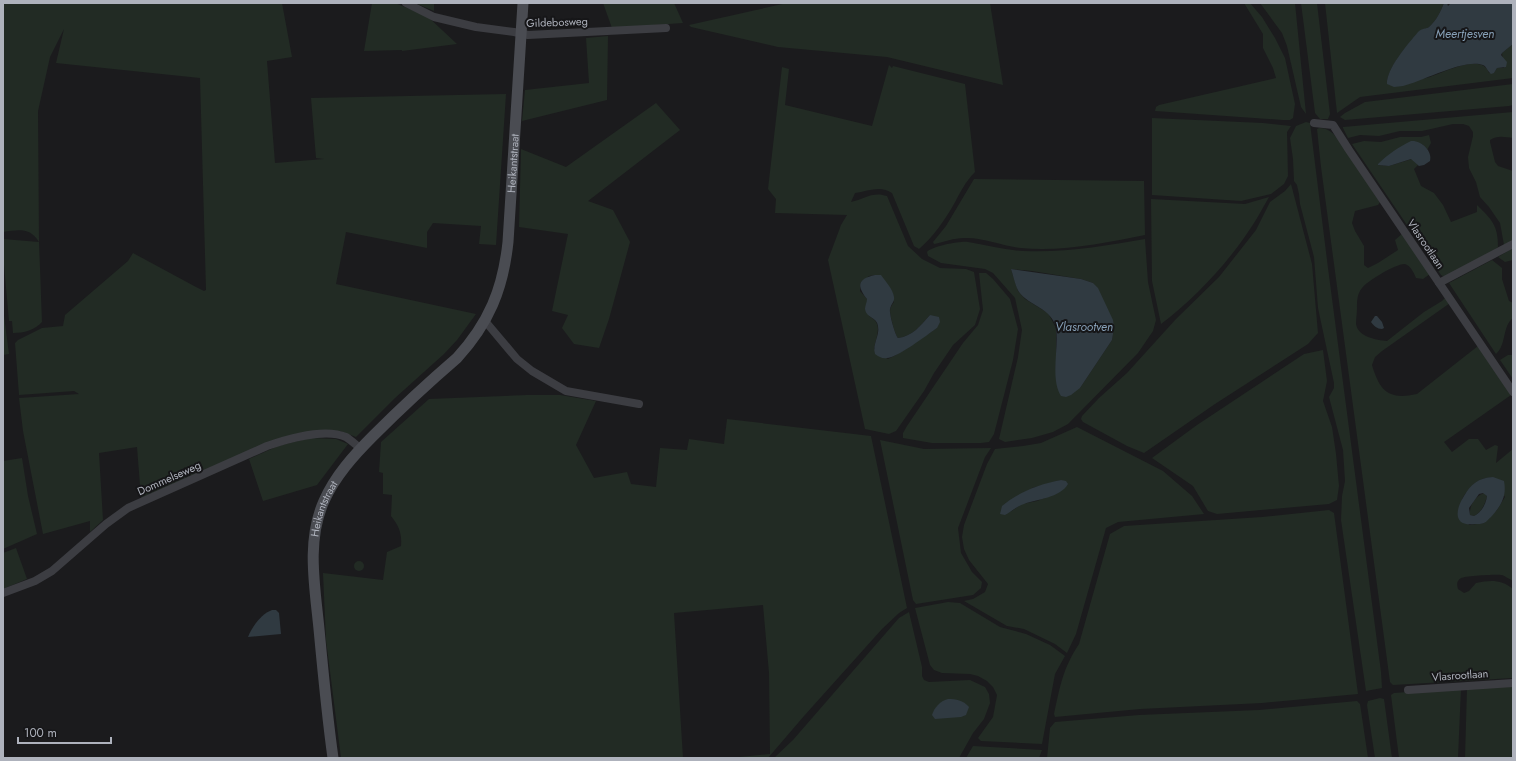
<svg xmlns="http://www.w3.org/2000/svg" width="1516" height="761" font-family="Jost,sans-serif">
  <rect width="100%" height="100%" fill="#1b1b1d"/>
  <!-- green -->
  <g fill="#222b24" fill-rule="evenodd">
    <path d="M3,3H282L292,57L267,61L275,163L324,159L316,158L311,98L506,94L496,245L479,244L481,226L433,223L427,232V248L346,232L336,284L476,314L457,340L444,354L395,398L356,437L340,431L316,432L261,446L141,498L137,447L99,453L103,520L90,532V521L43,534L23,431L19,398L79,394L74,391L19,395L15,343L18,340L42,328L63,326L65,315L128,261L133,253L196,287L204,291L206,290L200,78L56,63L64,29L50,57L38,111L39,242L42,322C35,330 24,333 13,333L12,321H9L3,254V239L39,242C30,227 18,230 3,232Z"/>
    <path d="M372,3H395L427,16L457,44L402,51V50L364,51Z"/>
    <path d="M415,3H434V11Z"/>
    <path d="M603,3H674L683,23L612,28Z"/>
    <path d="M787,3H990L1003,85L887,57L778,47L691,27L689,25Z"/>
    <path d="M1244,3H1250L1262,17L1275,38L1285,58L1295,104L1293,118L1290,120H1283L1155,111L1156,107L1159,105L1276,78L1273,68L1263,48V34Z"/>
    <path d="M1260,3H1295L1306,114L1301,107L1287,46L1282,33Z"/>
    <path d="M1301,3H1317L1330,114L1328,119H1320L1315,113Z"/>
    <path d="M1325,3H1444C1441,11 1436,21 1429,27C1426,29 1422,29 1419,32C1409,42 1386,70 1387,84C1401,82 1417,81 1430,77C1443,73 1482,52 1489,73H1494L1497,68H1504L1502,53L1513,44V78L1360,97L1337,113Z"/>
    <path d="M608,36L607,100L522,121L525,90L589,83L586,38Z"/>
    <path d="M889,65L892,68L893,66L965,84L975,172C965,182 960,193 954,204C945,220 933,237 919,249L914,246L892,193C881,185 868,191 855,193L851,202C864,199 873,191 887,196L908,246L922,259L940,268L966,269L974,272L980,309L975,325L953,345L934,373L924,391L896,431L889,434L865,429L828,260L841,225L847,215L775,213L776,199L768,189L782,67L789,69L785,105L872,126ZM875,275L894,302C892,305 890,307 890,311C890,315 895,335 898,338C913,336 920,326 930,315L937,328L896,355L888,359L874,349C876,336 884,324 869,316L867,299L860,291L861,282L869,276Z"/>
    <path d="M1513,84V105L1509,106L1345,120L1340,117L1345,113L1365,102Z"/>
    <path d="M656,103L680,130L588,201L613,210L630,242L609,319L599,348L574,344L562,328L568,315L552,311L568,234L519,227L521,149L566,167Z"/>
    <path d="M1513,112V138C1505,137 1497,135 1490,140V142L1495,162L1498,166L1513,171V240L1504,245L1500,223L1489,207L1480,197L1476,182L1469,168L1468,157L1473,136V132L1469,126L1463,124H1453L1422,131H1400L1379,136L1360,135L1348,138L1343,128V127Z"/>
    <path d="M1152,118L1263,123L1291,126L1287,132L1288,176L1284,184L1271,194L1241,201L1152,195Z"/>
    <path d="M1306,122L1310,123L1328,268L1381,672L1382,688L1366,691L1341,520L1342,496L1345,481L1343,450L1329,397L1334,388V383L1318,308L1314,257L1300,204L1299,194L1297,185L1294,181L1293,159L1290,138L1296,126Z"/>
    <path d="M1319,128C1328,128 1332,132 1338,139L1380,202L1378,205L1355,211L1352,223L1355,231L1364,246V265L1368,268L1378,263L1398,250L1395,240L1402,234L1430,274L1423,279L1416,278C1414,273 1411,266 1405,264C1397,263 1367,281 1362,288C1357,294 1357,301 1357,308C1357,313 1356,319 1356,324C1358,337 1376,340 1387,341L1424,312L1442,301L1446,297L1450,303L1382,351L1375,357L1372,365C1380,392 1389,400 1417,394L1478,346L1511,395L1444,442L1452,452L1469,439H1478L1486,450L1495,445L1498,446L1496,463L1513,449V581C1509,579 1505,576 1502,575C1495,574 1466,576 1461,578C1456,581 1457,585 1458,589L1464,593L1469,591L1476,583C1490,580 1501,579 1513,589V678L1393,685L1390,682L1321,167L1317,129ZM1493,477L1505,497L1497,510L1484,523L1469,525L1462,499C1470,486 1477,478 1493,477Z"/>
    <path d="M1429,135L1431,143L1427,150L1422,144L1378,165L1389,166L1412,159L1418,165L1414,169L1421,186L1434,193L1443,205L1451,222L1477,212V205C1492,220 1498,225 1498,247L1494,250L1445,277L1441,275L1352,144L1364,141L1381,142L1400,137H1421Z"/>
    <path d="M974,179L1144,181L1145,235C1105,243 1062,252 1021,248C1002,246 983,237 964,238C954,238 944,242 934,244L933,242L946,226Z"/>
    <path d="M1291,184L1312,264L1318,333L1308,344L1215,404L1144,453L1127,446L1083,422L1081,419L1082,416L1099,398L1127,373L1176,319L1219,277L1256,230L1270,202L1285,191Z"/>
    <path d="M1269,197C1262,209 1256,221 1248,232C1226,265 1193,300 1161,324L1152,281L1151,199L1245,204Z"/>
    <path d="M1145,239L1148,282L1156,320L1153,331L1138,353L1068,424L1053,432L1032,438L1005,442L999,439L1018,357L1022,330L1015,298L993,273L985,269L941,263L928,256L927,252C933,246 960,241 968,242C986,245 1005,250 1023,251C1064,253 1105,246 1145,239ZM1011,269L1032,271L1081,279L1093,283L1114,328L1112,340L1080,388L1056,381V328L1048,313L1025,299L1018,291Z"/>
    <path d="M1513,248V260L1505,262L1498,257Z"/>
    <path d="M1492,260L1502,268V279L1509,301L1513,303V318C1502,326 1507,344 1496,354L1449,283Z"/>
    <path d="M979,273H986L993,279L1010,299L1018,329L1013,360L994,434L989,442L981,443H932L903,438V433L907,426L963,343L978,325L983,310Z"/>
    <path d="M3,308L9,354L3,355Z"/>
    <path d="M1323,350L1327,381L1323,401L1332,427L1336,454L1339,486L1337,500L1329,504L1217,514L1208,511L1193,486L1152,458L1197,425L1304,354Z"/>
    <path d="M1508,355H1513V379L1500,360Z"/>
    <path d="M527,395H560L596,401L576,445L594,478L627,472L631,484L656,487L660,448L687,450L689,439L724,444L727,419L871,436L907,608L899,613L882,629L804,716L768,758H729L770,754L769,673L763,605L674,613L683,758H341L326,640L323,573L383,580L387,552L401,546C402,533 399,526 391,516L392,495L383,494V473L379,472L381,442L429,399Z"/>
    <path d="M1077,427L1163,471L1192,496L1204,514L1118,522L1106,528L1076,634L1067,653L1055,644L1024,629L1007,626L964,601L973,599L985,592L988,584L969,560L964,549L962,537L964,525L987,464L995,449L1023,446L1041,443ZM1061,480L1066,486L1052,495L1037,501L1022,504L1010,512L1032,488Z"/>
    <path d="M310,438L336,439L348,444L317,485L263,501L249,459L278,446Z"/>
    <path d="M880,440L924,449L991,448L985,457L958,528L961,553L972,572L982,582L981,588L973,595L916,604L913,600Z"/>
    <path d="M22,458L28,496L37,534L3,549V461Z"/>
    <path d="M1484,493L1487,496C1485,504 1482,512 1474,516L1470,515C1469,506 1475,496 1484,493Z"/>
    <path d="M1329,510L1334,513L1358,694L1262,703L1140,709L1055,717L1054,714C1060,686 1063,668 1079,644L1110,534L1124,526L1262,517Z"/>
    <path d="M16,548L27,579L3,589V553Z"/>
    <circle cx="359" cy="566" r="5"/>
    <path d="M948,602L960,603L1000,627L1026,634L1050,645L1065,656L1055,674L1042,744L981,741L978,738L993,717L997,695L993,687L987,681L978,676L970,674L942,673L934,670L930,665L915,608Z"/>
    <path d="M909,612L922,667V676L924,680L929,682L970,680L985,687L989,694L990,703L984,719L973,733L959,758H774L793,740L899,618Z"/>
    <path d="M1513,685V758H1465L1467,688Z"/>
    <path d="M1461,688L1458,758H1399L1391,695L1394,693Z"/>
    <path d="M1380,698L1384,699L1392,758H1375L1367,705L1368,701Z"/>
    <path d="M1357,701L1360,704L1368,758H1047L1050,728L1055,722L1139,715L1259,710Z"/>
    <path d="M973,746L1042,750L1039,758H966Z"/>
  </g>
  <!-- water -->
  <g fill="#303a41" fill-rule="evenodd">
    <path d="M1444,3H1447L1448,6L1451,3H1513V44L1502,53L1501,55L1507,62L1506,67L1497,68L1494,73L1491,74C1487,71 1487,67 1483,65C1465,58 1423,81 1403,86L1394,87L1387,84C1386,69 1408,44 1418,32C1422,28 1426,29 1429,27C1436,21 1441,11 1444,3Z"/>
    <path d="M1411,141C1421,140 1433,151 1430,161L1424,165L1419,166L1411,159L1389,166L1378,165V164C1388,154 1399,147 1411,141Z"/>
    <path d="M1011,269L1081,279L1093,283L1098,288L1113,320L1114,328L1112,340L1080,388L1071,395L1066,397L1061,396C1050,379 1059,348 1056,328C1052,308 1029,306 1019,292C1016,288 1013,275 1011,269Z"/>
    <path d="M875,275H881C885,281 893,289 894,297C895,301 891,304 890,309C889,313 895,335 898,338C913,336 920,326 930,315L939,317L940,322L937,328C927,335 897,358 887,358C883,359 879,357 875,354C872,344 880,336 878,326C877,317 866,318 865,309C865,306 867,302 867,299C857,286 857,279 875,275Z"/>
    <path d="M1375,316H1377L1382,322L1384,328L1382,329C1377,329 1374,326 1371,322Z"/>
    <path d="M1493,477L1504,481C1507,496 1501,506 1491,517C1489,518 1487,522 1484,523C1482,524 1478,524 1475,524C1453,527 1455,510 1464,496C1471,484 1478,478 1493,477ZM1483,493L1487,496C1486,504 1482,512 1474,516L1470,515L1469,508L1479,494Z"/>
    <path d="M1061,480L1066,481L1068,484C1060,498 1037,499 1024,504C1017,506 1011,512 1005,515L1000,514L1002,506C1019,492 1039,484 1061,480Z"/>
    <path d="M272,610H276L279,613L281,634L248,637C252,627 261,614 272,610Z"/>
    <path d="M948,699C956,699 963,700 969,707L966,715L961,717L935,719L932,715C934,708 940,701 948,699Z"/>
  </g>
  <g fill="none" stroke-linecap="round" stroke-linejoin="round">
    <!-- street -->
    <g stroke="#3c3d42" stroke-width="8">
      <path d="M406,3L434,17L476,27L514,32L528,35L666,28"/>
      <path d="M1314,123L1333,125L1349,150L1513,392"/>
      <path d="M1439,283L1513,244"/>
      <path d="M485,321L517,359L532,371L566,391L639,404"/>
      <path d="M3,593L35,581L52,571L106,524L128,508L267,446C287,439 325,428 346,437C351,440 356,445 361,449"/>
      <path d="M1408,690L1513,683"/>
    </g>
    <!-- secondary -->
    <path stroke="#4a4c52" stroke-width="11" id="s1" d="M333,758C327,715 323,672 319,629C315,587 306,541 324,501C335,476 354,455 373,436C400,409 428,383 457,358C489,323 503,289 508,242L523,3"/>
  </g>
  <g text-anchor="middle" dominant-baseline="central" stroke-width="4" stroke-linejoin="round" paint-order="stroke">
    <!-- street labels -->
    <g font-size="11" fill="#aeb2bc" stroke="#161618">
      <text transform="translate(557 22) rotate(-2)">Gildebosweg</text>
      <text stroke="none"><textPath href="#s1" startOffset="664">Heikantstraat</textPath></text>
      <text transform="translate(1426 244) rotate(56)">Vlasrootlaan</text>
      <text transform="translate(169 478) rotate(-24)">Dommelseweg</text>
      <text stroke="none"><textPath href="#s1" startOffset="252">Heikantstraat</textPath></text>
      <text transform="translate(1460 675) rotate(-4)">Vlasrootlaan</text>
    </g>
    <!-- water labels -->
    <g font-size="12" font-style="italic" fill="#869fb6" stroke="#161618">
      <text x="1465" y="34">Meertjesven</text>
      <text x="1084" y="327">Vlasrootven</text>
    </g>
  </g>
  <!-- border -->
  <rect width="1516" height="761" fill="none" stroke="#aeb2bc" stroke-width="8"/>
  <!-- scale -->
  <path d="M18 737v6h93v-6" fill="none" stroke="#aeb2bc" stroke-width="2"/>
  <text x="24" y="737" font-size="12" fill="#aeb2bc" stroke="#161618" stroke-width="3" paint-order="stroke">100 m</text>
</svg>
